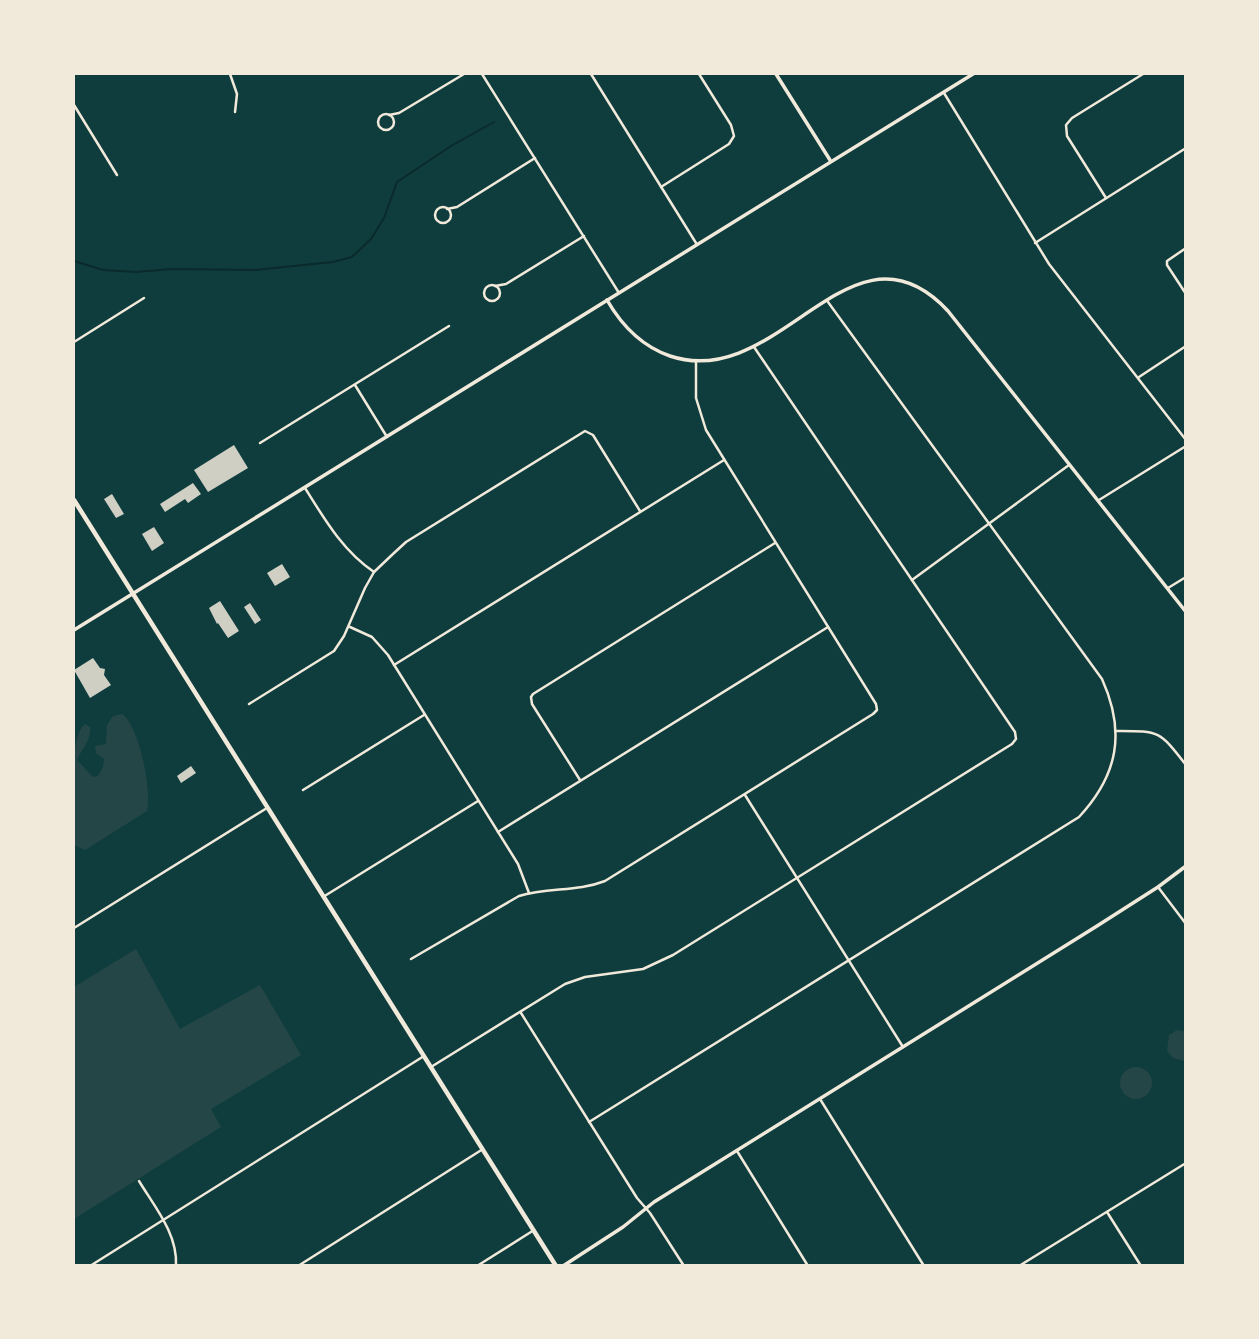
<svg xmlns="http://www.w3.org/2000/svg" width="1259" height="1339" font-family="Literata,serif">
  <rect width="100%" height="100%" fill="#0f3d3e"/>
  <!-- green -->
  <g fill="#244646">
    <path d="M122,714C139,725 152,791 147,811L85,850L74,845C73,820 67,737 85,724L90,727C91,742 82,748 77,760L93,777L98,776L103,767L104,759L96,753L95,746L106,744L107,725L113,716Z"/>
    <path d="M136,949L180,1029L260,985L301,1055L211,1109L221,1127L74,1219V987Z"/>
    <path d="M1177,1030L1185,1031V1061L1173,1058L1167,1051L1169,1035Z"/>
    <circle cx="1136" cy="1083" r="16"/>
  </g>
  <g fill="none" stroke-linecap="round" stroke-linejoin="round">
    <!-- stream -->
    <path stroke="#0a2a2b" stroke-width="2" d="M74,261L103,270L136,272L172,269L255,270L333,262L352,257L371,239L384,218L397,182L451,146L494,122"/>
  </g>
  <!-- building -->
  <g fill="#cfcfc3">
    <path d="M234,445L248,468L208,492L194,470Z"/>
    <path d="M193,483L201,494L188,503L185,499L165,512L160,504Z"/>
    <path d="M112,494L124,514L116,518L104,499Z"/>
    <path d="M154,527L164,543L152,551L142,534Z"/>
    <path d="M282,564L290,577L275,586L267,573Z"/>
    <path d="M220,601L239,631L228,638L218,623L217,624L209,608Z"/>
    <path d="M250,603L261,620L255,624L244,607Z"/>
    <path d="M93,658L100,668L105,669L104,675L111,685L90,698L74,670Z"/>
    <path d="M191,766L196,773L181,783L177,776Z"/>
  </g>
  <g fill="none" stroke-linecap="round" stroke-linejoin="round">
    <!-- minor -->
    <g stroke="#f1e9da" stroke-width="2.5">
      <path d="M230,74L237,94L235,112"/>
      <path d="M482,74L619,293"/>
      <path d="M591,74L696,243"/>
      <path d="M944,93L1049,264L1186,440"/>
      <path d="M74,105L117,175"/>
      <circle cx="386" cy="122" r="8"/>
      <path d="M389,115L399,113L464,74"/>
      <path d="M661,187L729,144L734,136L731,125L699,74"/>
      <path d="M1106,198L1067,136L1066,125L1072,118L1143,74"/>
      <circle cx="443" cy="215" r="8"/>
      <path d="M447,209L457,207L535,158"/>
      <path d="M1035,243L1186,148"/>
      <path d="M1186,248L1167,261V265L1186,294"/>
      <circle cx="492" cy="293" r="8"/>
      <path d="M495,286L506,284L584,236"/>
      <path d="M74,342L144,298"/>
      <path d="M1139,377L1186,346"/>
      <path d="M355,385L387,437"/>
      <path d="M260,443L449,326"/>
      <path d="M305,488C325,520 343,551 374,572"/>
      <path d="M1099,500L1186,446"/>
      <path d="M912,580L1069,465"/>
      <path d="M1168,588L1186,577"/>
      <path d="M350,627L372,637L388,655L518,864L529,893"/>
      <path d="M394,665L724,460"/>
      <path d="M249,704L334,651L344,636L365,588L374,572L394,553L406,542L585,431L593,435L640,511"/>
      <path d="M1116,731C1159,731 1159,730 1186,765"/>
      <path d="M580,780L532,704L531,697L533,694L775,543"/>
      <path d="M303,790L424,715"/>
      <path d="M745,795L903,1047"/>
      <path d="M498,832L828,627"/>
      <path d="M1158,887L1186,924"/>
      <path d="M323,897L478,801"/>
      <path d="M74,928L267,808"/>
      <path d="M411,959L519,896C548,887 577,892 605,881L873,714L877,710L876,704L706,430L696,398V362"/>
      <path d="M521,1013L637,1198L650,1213L684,1266"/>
      <path d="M431,1067L565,984L585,977L643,969L673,955L1012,744L1016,739L1015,732L754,347"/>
      <path d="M820,1099L924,1266"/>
      <path d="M589,1122L1079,817C1118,775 1126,732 1102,679L828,302"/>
      <path d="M737,1151L808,1266"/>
      <path d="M139,1181C154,1206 178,1234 176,1266"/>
      <path d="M1107,1212L1141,1266"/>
      <path d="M90,1266L424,1056"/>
      <path d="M298,1266L483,1149"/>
      <path d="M477,1266L534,1230"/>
      <path d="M1019,1266L1186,1163"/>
    </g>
    <!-- tertiary -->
    <g stroke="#f1e9da" stroke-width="3.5">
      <path d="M776,74L830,160"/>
      <path d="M607,300C622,326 641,346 670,356C780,393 851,207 948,311L1186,612"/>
      <path d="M74,630L973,74"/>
      <path d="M563,1266L623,1227L654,1202L1097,926L1158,887L1186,866"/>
    </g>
    <!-- secondary -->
    <path stroke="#f1e9da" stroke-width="4.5" d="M74,500L556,1266"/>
  </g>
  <!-- border -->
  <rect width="1259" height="1339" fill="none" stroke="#f1e9da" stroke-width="150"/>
</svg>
